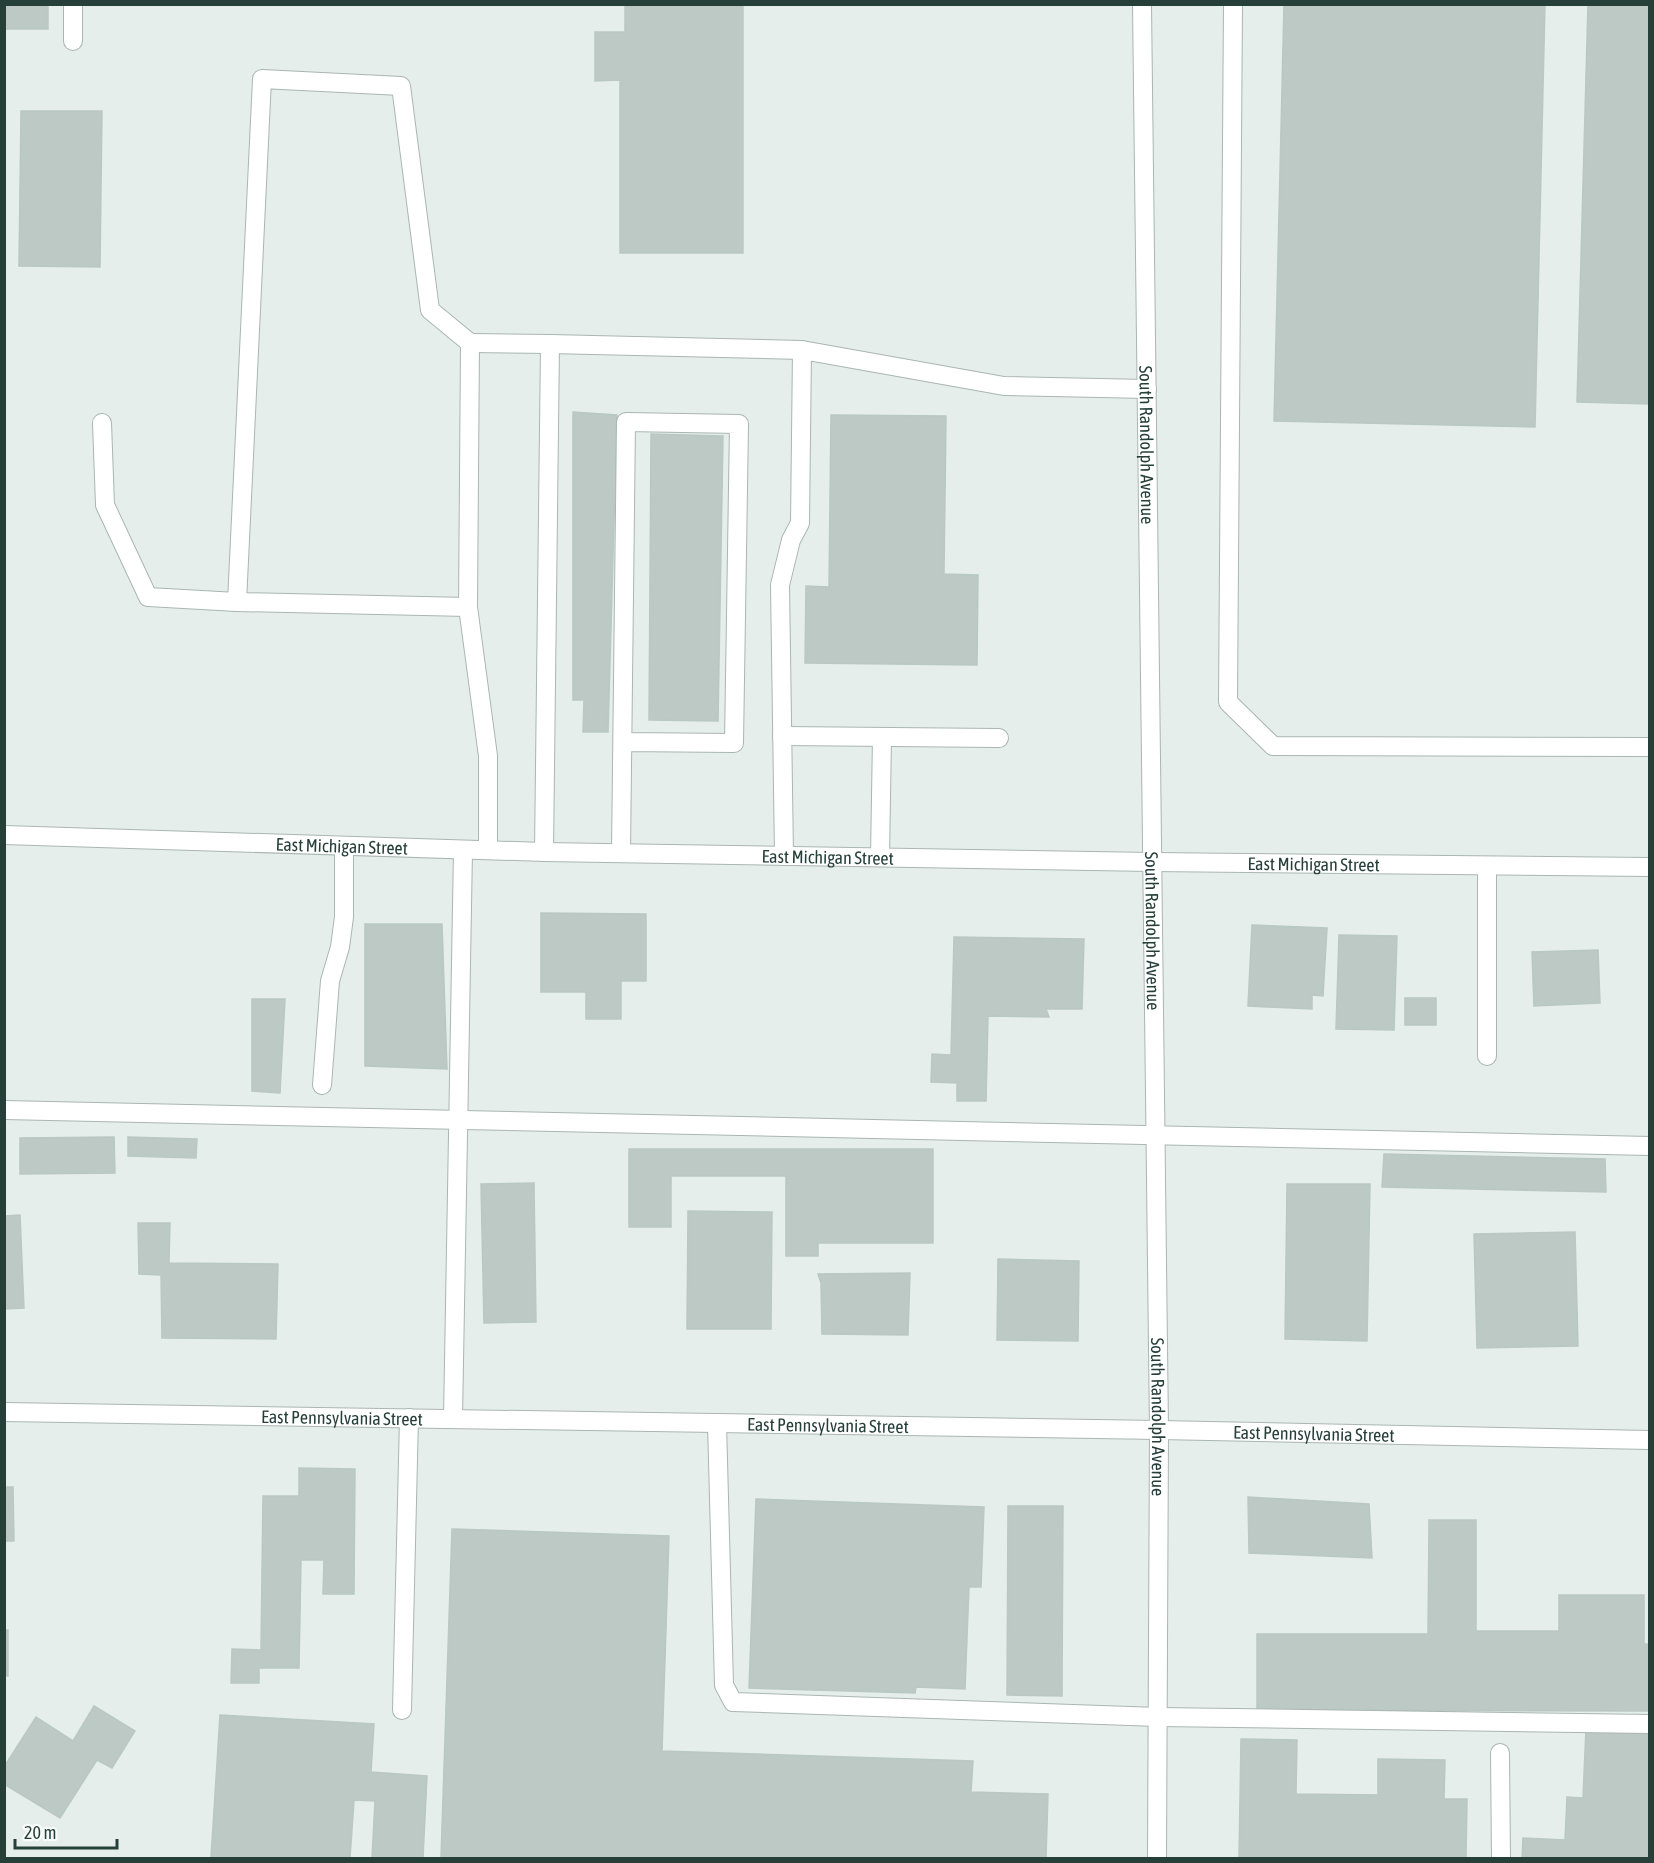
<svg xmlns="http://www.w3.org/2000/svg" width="1654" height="1863" font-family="'Asap Condensed',sans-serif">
  <rect width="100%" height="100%" fill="#e6eeeb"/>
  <!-- building -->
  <g fill="#bcc9c4" stroke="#b9c8c2" stroke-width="1.5">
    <rect x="4" y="4" width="44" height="25"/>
    <path d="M625,4H743V253H620V80L595,81V32H625Z"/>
    <path d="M1284,4H1545L1535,427L1274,421Z"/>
    <path d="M1588,4H1650V404L1577,402Z"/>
    <path d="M21,111H102L100,267L19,266Z"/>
    <path d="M573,412L617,415L608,732H583L584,700H573Z"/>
    <path d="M831,415L946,416L944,574L978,575L977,665L805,663L806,586L829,587Z"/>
    <path d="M651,434L723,436L718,721L649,720Z"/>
    <path d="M541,913L646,914V981H621V1019H586V992H541Z"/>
    <path d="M365,924H442L447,1069L365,1066Z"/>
    <path d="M1252,925L1327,928L1323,996L1312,995V1009L1248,1006Z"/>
    <path d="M1339,935L1397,936L1394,1030L1336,1029Z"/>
    <path d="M954,937L1084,939L1082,1009H1046L1049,1017L988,1016L986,1101H957V1083L931,1082L932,1054L951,1055Z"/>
    <path d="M1598,950L1600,1003L1534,1006L1532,952Z"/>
    <rect x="1405" y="998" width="31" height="27"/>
    <path d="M252,999H285L280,1093L252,1091Z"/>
    <path d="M114,1137L115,1173L20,1174V1138Z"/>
    <path d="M128,1137L197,1139L196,1158L128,1156Z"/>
    <path d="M629,1149H933V1243H818V1256H786V1176H671V1227H629Z"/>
    <path d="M1384,1154L1605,1159L1606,1192L1382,1187Z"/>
    <path d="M534,1183L536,1322L484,1323L481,1184Z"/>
    <path d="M1287,1184H1370L1367,1341L1285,1339Z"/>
    <path d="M688,1211L772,1212L771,1329H687Z"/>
    <path d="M20,1215L24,1308L4,1309V1216Z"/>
    <path d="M138,1223H170L169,1263L278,1264L276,1339L162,1338L161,1275L139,1274Z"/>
    <path d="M1575,1232L1578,1346L1477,1348L1474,1234Z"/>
    <path d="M998,1259L1079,1261L1078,1341L997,1340Z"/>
    <path d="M910,1273L908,1335L822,1334L821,1283L818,1274Z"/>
    <path d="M299,1468L355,1469L354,1594H323L324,1560H301L299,1668H259V1683H231L232,1649L261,1650L263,1496H299Z"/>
    <path d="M4,1487H13L14,1541H4Z"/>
    <path d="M1248,1497L1369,1504L1372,1558L1249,1553Z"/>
    <path d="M756,1499L984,1507L981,1587H969L965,1689L916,1687L915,1693L749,1688Z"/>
    <path d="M1008,1506H1063L1062,1696L1007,1695Z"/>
    <path d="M1429,1520H1476V1631H1559V1595H1644V1644H1650V1711L1257,1710V1634H1428Z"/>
    <path d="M452,1529L669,1536L662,1751L973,1761L971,1792L1048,1794L1046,1858H441Z"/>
    <rect x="4" y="1630" width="4" height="46"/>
    <path d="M94,1706L135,1731L112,1768L97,1760L60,1818L4,1784V1767L36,1717L73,1741Z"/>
    <path d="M220,1715L374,1724L371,1772L427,1776L423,1858H372L375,1801L354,1800L350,1858H211Z"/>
    <path d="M1586,1728L1650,1731V1858H1522L1523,1838L1565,1840L1567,1797L1583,1798Z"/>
    <path d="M1241,1739L1297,1740L1296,1794L1378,1795V1759L1445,1760L1444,1799H1467L1466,1858H1239Z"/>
  </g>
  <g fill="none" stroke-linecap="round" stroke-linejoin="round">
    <!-- minor casing -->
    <g stroke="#a9b6b2" stroke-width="20">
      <g id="minor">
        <path d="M73,4V41"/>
        <path id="s1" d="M1142,4L1159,1430L1157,1858"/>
        <path d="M1233,4L1228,702L1273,746L1650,747"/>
        <path d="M470,343L550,344"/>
        <path d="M102,423L105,505L148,597L237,602L468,607"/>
        <path d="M237,602L262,79L401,86L430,310L470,343L468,607L488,756V849"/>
        <path d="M782,736L999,738"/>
        <path id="s2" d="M4,835L544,852L1152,862L1650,867"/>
        <path d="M544,852L550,344L802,350"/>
        <path d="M621,853L626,422L739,424L734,743L623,742"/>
        <path d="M784,856L780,585L791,540L800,523L802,350L1004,386L1147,389"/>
        <path d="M880,857L882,737"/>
        <path d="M1487,866V1056"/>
        <path d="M322,1085L330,981L340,947L344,917V846"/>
        <path d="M4,1110L1650,1146"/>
        <path id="s3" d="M4,1412L1159,1430L1650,1440"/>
        <path d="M453,1419L463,850"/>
        <path d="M717,1423L724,1685L733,1702L1158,1717L1650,1724"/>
        <path d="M402,1710L409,1418"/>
        <path d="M1500,1753L1501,1858"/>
      </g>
    </g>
    <!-- minor -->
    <use href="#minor" stroke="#fff" stroke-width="18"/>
  </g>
  <g text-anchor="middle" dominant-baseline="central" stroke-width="6" stroke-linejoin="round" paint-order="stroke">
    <!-- street labels -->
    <g font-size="18" fill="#264039" stroke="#f7fbf9">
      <text stroke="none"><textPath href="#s1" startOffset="441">South Randolph Avenue</textPath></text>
      <text stroke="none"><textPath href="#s2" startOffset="338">East Michigan Street</textPath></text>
      <text stroke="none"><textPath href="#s2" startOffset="824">East Michigan Street</textPath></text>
      <text stroke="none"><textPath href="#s2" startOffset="1310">East Michigan Street</textPath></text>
      <text stroke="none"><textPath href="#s1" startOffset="927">South Randolph Avenue</textPath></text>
      <text stroke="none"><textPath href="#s3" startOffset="338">East Pennsylvania Street</textPath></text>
      <text stroke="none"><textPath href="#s1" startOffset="1413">South Randolph Avenue</textPath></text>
      <text stroke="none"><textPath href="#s3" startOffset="824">East Pennsylvania Street</textPath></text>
      <text stroke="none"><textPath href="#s3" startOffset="1310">East Pennsylvania Street</textPath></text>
    </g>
  </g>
  <!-- border -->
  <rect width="1654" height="1863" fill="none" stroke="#264039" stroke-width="12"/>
  <!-- scale -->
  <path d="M15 1839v9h102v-9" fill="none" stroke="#264039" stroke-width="3"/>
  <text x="24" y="1839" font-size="18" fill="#264039" stroke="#f7fbf9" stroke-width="4.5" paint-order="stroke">20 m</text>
</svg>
